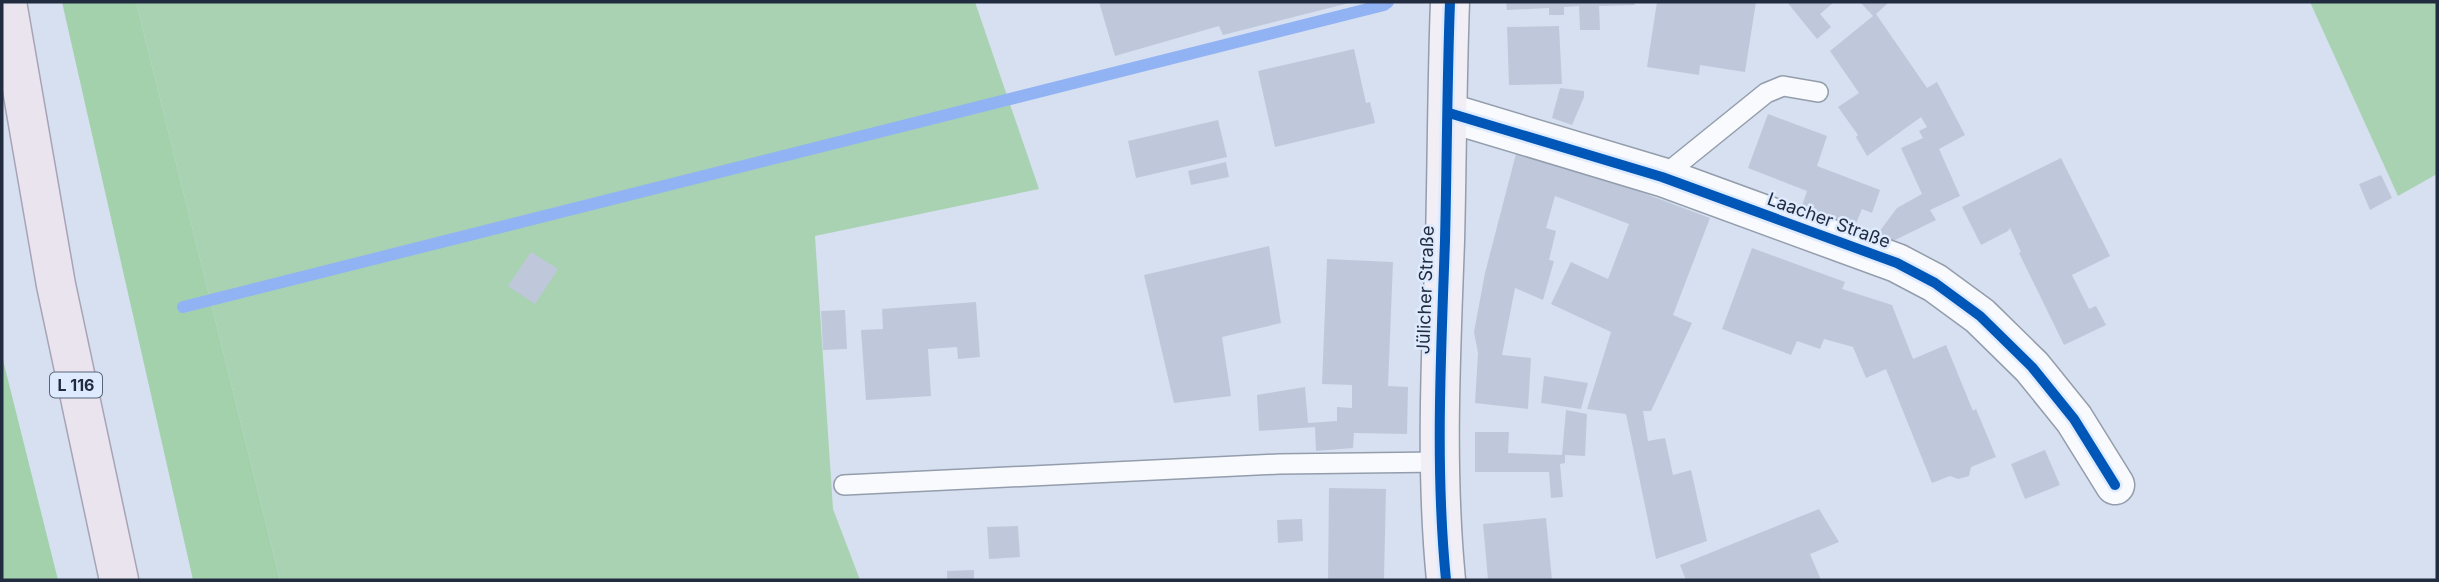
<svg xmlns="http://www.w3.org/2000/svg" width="2439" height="582" font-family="Inter,sans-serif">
  <rect width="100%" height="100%" fill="#d6e0f0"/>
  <!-- green -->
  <g fill="#a9d2b2">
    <path d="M136,2H975L1039,189L815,236L833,509L860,580H280Z"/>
    <path d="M2310,2H2437V174L2398,196Z"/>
  </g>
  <!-- forest -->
  <g fill="#a3d1ac">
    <path d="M62,2H136L280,580H193Z"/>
    <path d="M2,356L58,580H2Z"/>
  </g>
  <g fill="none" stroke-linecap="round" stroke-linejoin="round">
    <!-- stream -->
    <path stroke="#91b3f3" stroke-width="12" d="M183,307L1384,5L1388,2"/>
  </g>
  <!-- building -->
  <g fill="#bfc8da">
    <path d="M1099,2H1349V3L1223,35L1219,26L1115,56Z"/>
    <path d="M1506,2H1634L1635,5L1599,6L1600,30H1580L1579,6L1564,7V15H1549V8L1507,10Z"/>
    <path d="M1657,2H1756L1745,72L1700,65L1699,75L1647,67Z"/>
    <path d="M1787,2H1834L1820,14L1831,27L1817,39Z"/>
    <path d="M1860,2H1889L1876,14L1927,88L1937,82L1965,135L1939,149L1960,196L1930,210L1936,220L1891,242L1876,236L1897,208L1922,194L1901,148L1923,138L1919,131L1927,127L1921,117L1867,156L1856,137L1858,135L1838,107L1859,93L1830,51L1873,16Z"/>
    <path d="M1559,26L1562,84L1509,85L1507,27Z"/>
    <path d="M1354,49L1366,103L1370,102L1375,123L1275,147L1258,71Z"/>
    <path d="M1560,88L1584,91V97L1572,125L1552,118Z"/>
    <path d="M1768,114L1827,136L1817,166L1880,190L1872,213L1862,209L1854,228L1801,209L1807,191L1748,168Z"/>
    <path d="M1218,120L1227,157L1136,178L1128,141Z"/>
    <path d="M1518,146L1710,218L1673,315L1692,323L1651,411H1643L1648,441L1665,438L1673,475L1691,470L1707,541L1656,559L1626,414L1587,409L1611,332L1551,304L1571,262L1608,279L1629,224L1555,196L1546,228L1556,231L1549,260L1554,261L1543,300L1515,288L1502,355L1531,358L1528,409L1475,403L1478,353L1474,332L1485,273Z"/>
    <path d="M2061,158L2110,256L2072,275L2089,309L2096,306L2106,325L2064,345L2019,253L2021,252L2010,228L2008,231L1981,245L1962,207Z"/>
    <path d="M1226,162L1229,177L1191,185L1188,171Z"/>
    <path d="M2381,175L2392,198L2370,210L2359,184Z"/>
    <path d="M1269,246L1281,323L1222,337L1231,396L1174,403L1144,275Z"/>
    <path d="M1752,248L1845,282L1842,289L1892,305L1913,359L1946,345L1973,411L1976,409L1996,457L1971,467L1969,476L1958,479L1950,476L1932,483L1886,369L1866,378L1853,347L1824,339L1820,349L1797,341L1791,355L1722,329Z"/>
    <path d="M531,252L558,269L535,304L508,286Z"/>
    <path d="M1327,259L1393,262L1388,386L1408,387L1407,434L1354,433L1353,448L1316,451L1315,427L1259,431L1257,395L1305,387L1308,423L1337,421V407L1352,408V385L1322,384Z"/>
    <path d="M976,302L980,357L958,359L957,347L928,349L931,396L866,400L861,330L883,329L882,309Z"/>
    <path d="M845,310L847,349L823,350L821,311Z"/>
    <path d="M1544,376L1588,383L1581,409L1541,403Z"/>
    <path d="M1566,410L1587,414L1585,456L1565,455V463L1560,464L1563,497L1551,498L1549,472H1475V432H1509L1508,453L1562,455Z"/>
    <path d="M2045,450L2060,485L2025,499L2011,464Z"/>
    <path d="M1329,488L1386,489L1384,580H1328Z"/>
    <path d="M1819,509L1839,542L1810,554L1821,580H1686L1680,565Z"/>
    <path d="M1546,518L1552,580H1488L1483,524Z"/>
    <path d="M1302,519L1303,541L1278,543L1277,520Z"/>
    <path d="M1018,526L1020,557L989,559L987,527Z"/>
    <path d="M974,570V580H947V571Z"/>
  </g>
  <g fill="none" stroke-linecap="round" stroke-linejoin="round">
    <!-- lane casing -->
    <g stroke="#939dac" stroke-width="22">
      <g id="lane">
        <path d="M1662,177L1766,93L1783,86L1818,92"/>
        <path d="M844,485L1279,464L1440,462"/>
      </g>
    </g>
    <!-- street casing -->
    <g stroke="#939dac" stroke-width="41">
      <path id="street" d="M1449,113L1662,177L1897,263L1935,283L1980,316L2032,367L2074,419L2115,485"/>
    </g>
    <!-- secondary casing -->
    <g stroke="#939dac" stroke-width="41">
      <path id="secondary" d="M1446,580C1435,468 1441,353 1445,241C1447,161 1447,81 1450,2"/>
    </g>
    <!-- primary casing -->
    <g stroke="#a8a3b7" stroke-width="41">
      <path id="primary" d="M7,2L56,285L119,580"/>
    </g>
    <!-- lane -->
    <use href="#lane" stroke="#f9fafd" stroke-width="19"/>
    <!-- street -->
    <use href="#street" stroke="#f9fafd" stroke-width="38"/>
    <!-- secondary -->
    <use href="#secondary" stroke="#f1eff5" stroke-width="38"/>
    <!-- primary -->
    <use href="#primary" stroke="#e9e4ed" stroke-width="38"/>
    <!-- cycleway casing -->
    <g stroke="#deeafe" stroke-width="15">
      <g id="cycleway">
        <path d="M1449,113L1662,177L1897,263L1935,283L1980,316L2032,367L2074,419L2115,485"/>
        <path d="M1446,580C1435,468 1441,353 1445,241C1447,161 1447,81 1450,2"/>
      </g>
    </g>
    <!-- cycleway -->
    <use href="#cycleway" stroke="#0057b8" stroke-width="10"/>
  </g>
  <g text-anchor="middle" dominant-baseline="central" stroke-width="5" stroke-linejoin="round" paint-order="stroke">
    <!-- shield labels -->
    <rect fill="#deeafe" stroke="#5a6579" stroke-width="2" x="50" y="372.5" width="52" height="25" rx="5"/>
    <g font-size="16" font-weight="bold" fill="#222c40">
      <text x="76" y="385">L 116</text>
    </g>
    <!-- street labels -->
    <g font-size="18" fill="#222c40" stroke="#deeafe">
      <text transform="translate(1829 220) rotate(20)">Laacher Straße</text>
      <text transform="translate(1425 290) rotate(-88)">Jülicher Straße</text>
    </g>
  </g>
  <!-- border -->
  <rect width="2439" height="582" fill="none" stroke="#222c40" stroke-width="7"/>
</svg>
